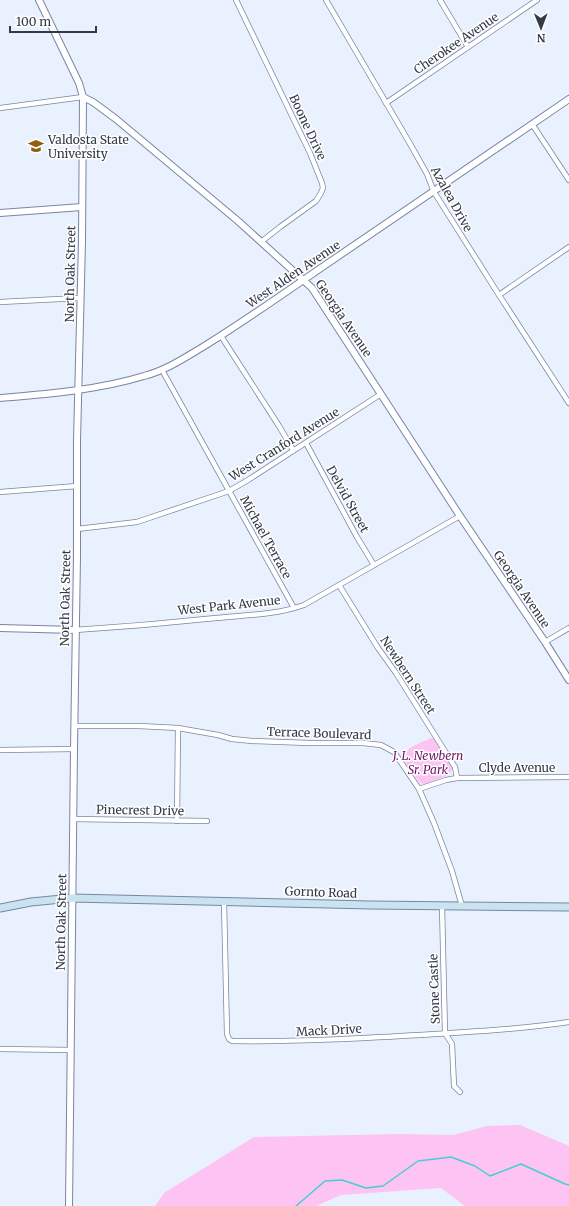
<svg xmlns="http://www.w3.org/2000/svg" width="569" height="1206" font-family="Merriweather,serif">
  <rect width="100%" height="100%" fill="#eaf1fe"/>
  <!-- green -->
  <g fill="#fdc3f3">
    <path d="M435,737L453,767L449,775L425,784L420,783L400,755C411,747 422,741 435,737Z"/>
    <path d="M520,1125L569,1146V1206H465L441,1188L341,1195L316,1206H155L164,1193L254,1137L399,1134L453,1135L487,1126Z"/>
  </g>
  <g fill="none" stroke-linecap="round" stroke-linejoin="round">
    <!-- stream -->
    <path stroke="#45ced3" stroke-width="1.5" d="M296,1206L325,1181L342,1180L366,1188L383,1186L418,1161L451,1157L475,1166L490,1176L521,1164L565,1184L569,1185"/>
    <!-- minor casing -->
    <g stroke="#7886a4" stroke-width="6">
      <g id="minor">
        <path d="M236,0L310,153L322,183L323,188L321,193L316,201L280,227L261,242"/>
        <path d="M326,0L409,142L427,174L434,192L499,295L569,403"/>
        <path d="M440,0L468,47"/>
        <path d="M386,103L537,0"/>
        <path d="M0,108L83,97"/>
        <path d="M532,124L569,180"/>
        <path d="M499,295L569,247"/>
        <path d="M0,302L80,298"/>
        <path d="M221,336L279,426L293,450"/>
        <path d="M162,370L294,608"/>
        <path d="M306,443L357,537L374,565"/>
        <path d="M0,492L77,486"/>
        <path d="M77,529L137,522L229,491L248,480L381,394"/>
        <path d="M339,585L378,648L396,673L446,753L455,767L457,778"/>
        <path d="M75,630C122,627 169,623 216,618C245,615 276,615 304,605L460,516"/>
        <path d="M545,642L569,628"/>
        <path d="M74,726H139L178,728L218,735L232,739L252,741L309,743H363L381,745L394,752L419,789L434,823L452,871L462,906"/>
        <path d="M0,750L74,749"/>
        <path d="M419,789L446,780L457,778L569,777"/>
        <path d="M73,819L207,821"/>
        <path d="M177,821L178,728"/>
        <path d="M224,901L227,1034L229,1039L232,1041C300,1042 368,1038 436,1034C480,1031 525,1029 569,1022"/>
        <path d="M442,906L445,1033L452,1044L454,1086L460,1092"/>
        <path d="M0,1049L70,1050"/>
      </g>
    </g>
    <!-- tertiary casing -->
    <g stroke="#7886a4" stroke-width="8">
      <g id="tertiary">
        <path d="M39,0L79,83L83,97L82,242L77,441V556L74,749L69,1206"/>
        <path d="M83,97L93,102L116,119L238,221L312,288L460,516L545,642L569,680"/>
        <path d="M0,213L82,207"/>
        <path d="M0,398C47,394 98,390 144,376C167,370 186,357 206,345C243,322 279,297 315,272L569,99"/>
        <path d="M0,628L75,630"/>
      </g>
    </g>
    <!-- secondary casing -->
    <g stroke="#7886a4" stroke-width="9">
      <path id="secondary" d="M0,908L31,902L72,898L370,905L569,907"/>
    </g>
    <!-- minor -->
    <use href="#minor" stroke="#fff" stroke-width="4.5"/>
    <!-- tertiary -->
    <use href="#tertiary" stroke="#fff" stroke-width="6"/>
    <!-- secondary -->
    <use href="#secondary" stroke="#c9e3f0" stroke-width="7"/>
  </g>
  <!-- icons -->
  <defs>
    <g id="university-bare" transform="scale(1.2)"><path d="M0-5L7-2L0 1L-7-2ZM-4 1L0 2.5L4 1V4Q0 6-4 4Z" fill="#90600d" stroke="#fff" stroke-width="2.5" paint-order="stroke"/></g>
  </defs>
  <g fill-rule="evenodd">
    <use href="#university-bare" x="36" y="146"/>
  </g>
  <g text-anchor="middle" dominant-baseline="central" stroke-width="3" stroke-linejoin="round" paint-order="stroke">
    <!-- street labels -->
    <g font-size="12" fill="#333946" stroke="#fff">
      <text transform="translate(456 43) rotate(-34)">Cherokee Avenue</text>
      <text transform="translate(308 127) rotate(65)">Boone Drive</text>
      <text transform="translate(452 199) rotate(61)">Azalea Drive</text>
      <text transform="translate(70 274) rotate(-89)">North Oak Street</text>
      <text transform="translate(293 274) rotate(-34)">West Alden Avenue</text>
      <text transform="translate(344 318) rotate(56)">Georgia Avenue</text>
      <text transform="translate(284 444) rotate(-32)">West Cranford Avenue</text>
      <text transform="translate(348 499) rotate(61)">Delvid Street</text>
      <text transform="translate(266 537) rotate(61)">Michael Terrace</text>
      <text transform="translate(522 589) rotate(56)">Georgia Avenue</text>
      <text transform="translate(65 598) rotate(-89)">North Oak Street</text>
      <text transform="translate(229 605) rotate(-6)">West Park Avenue</text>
      <text transform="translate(408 675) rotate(57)">Newbern Street</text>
      <text transform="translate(319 733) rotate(2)">Terrace Boulevard</text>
      <text x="517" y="767">Clyde Avenue</text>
      <text transform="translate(140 810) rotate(1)">Pinecrest Drive</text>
      <text transform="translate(321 892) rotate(2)">Gornto Road</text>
      <text transform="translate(61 922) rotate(-89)">North Oak Street</text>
      <text transform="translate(434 989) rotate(-92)">Stone Castle</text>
      <text transform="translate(329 1030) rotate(-3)">Mack Drive</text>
    </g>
    <!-- poi labels -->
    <g font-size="12" fill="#333946" stroke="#fff" text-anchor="start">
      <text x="48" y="139">Valdosta State<tspan x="48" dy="14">University</tspan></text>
    </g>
    <!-- park labels -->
    <g font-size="12" font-style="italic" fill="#6d1964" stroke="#fff">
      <text x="428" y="755">J. L. Newbern<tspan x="428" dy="14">Sr. Park</tspan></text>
    </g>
  </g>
  <!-- north arrow -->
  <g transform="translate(541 28) rotate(179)" stroke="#ffffff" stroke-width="3" paint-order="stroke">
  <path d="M0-3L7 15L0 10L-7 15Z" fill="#333946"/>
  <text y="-6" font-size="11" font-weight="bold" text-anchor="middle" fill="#333946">N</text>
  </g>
  <!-- scale -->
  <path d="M10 26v6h86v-6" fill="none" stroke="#333946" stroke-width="2"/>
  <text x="16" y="26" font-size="12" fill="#333946" stroke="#ffffff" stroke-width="3" paint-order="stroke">100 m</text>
</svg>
